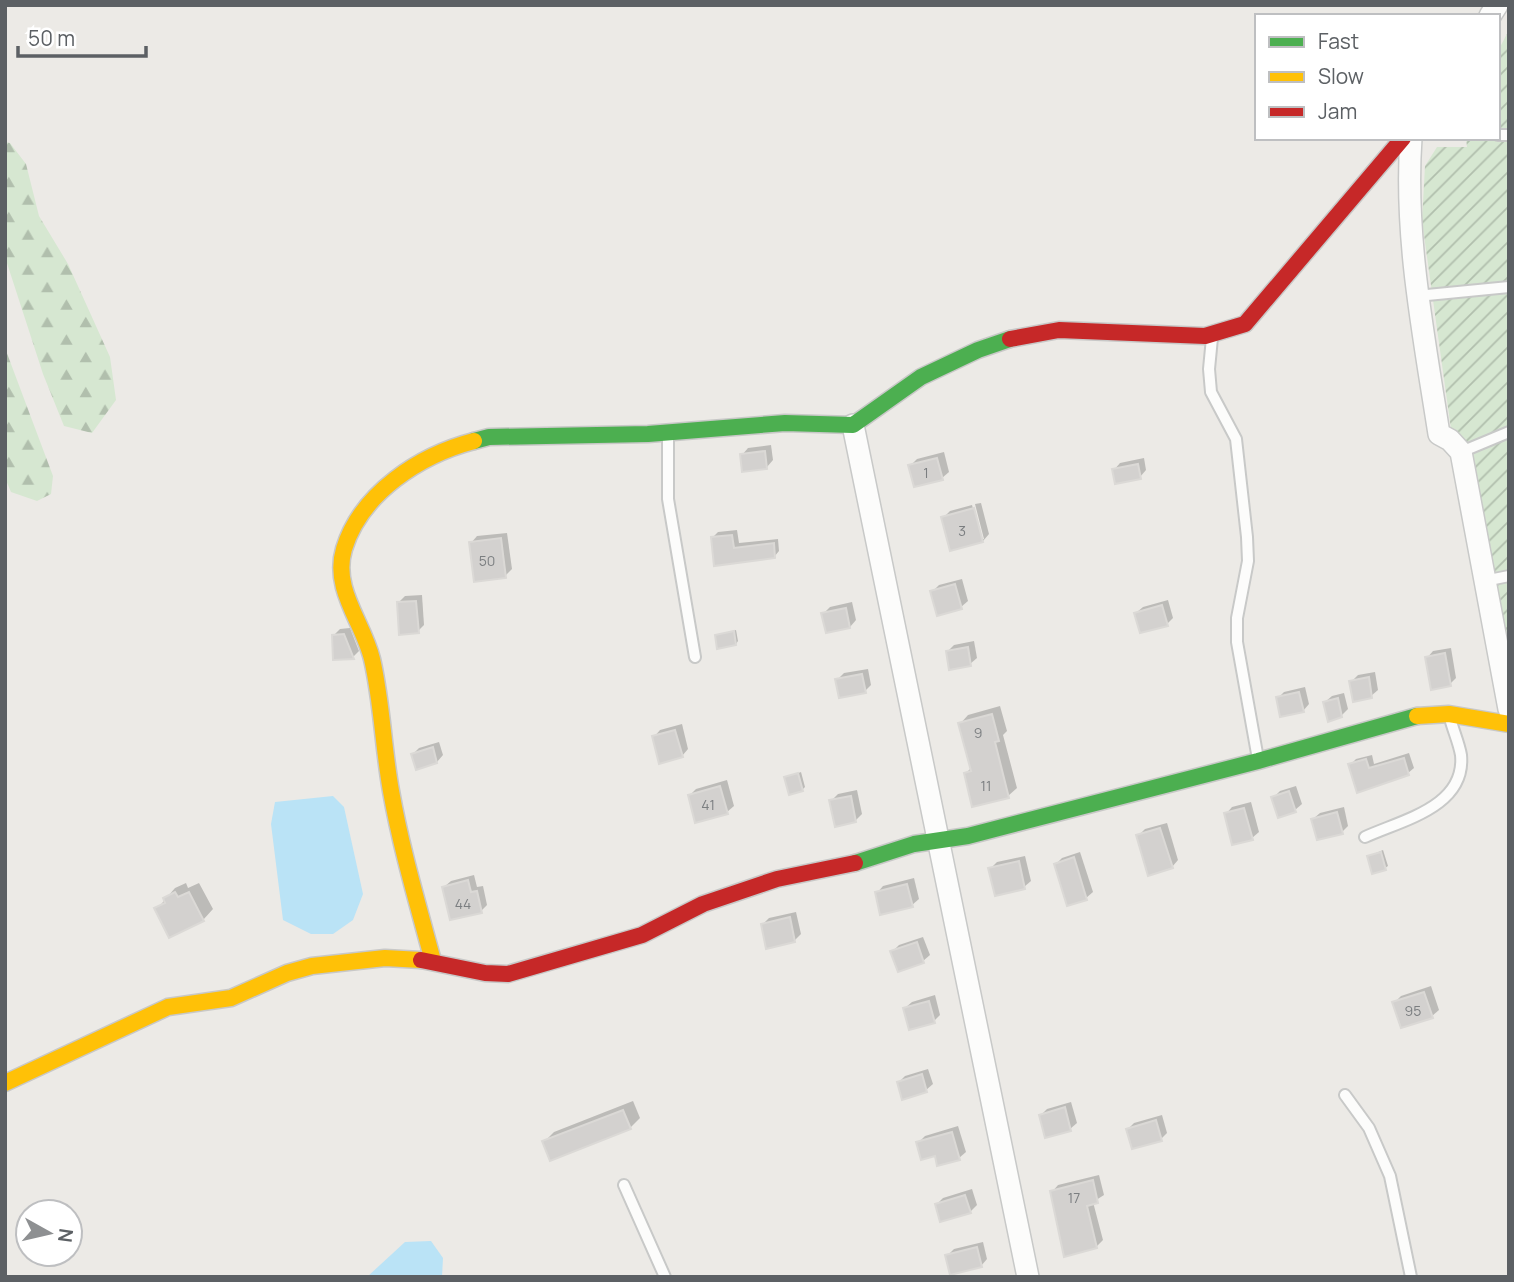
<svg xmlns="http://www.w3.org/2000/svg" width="1514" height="1282" font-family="Manrope,sans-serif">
  <defs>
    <pattern id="forest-firs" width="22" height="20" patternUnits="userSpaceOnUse" patternTransform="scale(1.75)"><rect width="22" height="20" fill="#d6e7d1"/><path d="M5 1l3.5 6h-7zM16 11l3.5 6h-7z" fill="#b1bfad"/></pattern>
    <pattern id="garden-furrows" width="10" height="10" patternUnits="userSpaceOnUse" patternTransform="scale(1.75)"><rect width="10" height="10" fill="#d6e7d1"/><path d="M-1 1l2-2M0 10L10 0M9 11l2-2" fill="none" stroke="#b1bfad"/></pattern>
  </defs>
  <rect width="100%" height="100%" fill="#eceae6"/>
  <!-- forest -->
  <g fill="url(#forest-firs)">
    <path d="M5,142L10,143L26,164L39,216L68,264L110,357L116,400L92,433L64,426L43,374L5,257Z"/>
    <path d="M5,348L53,476L51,494L37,501L11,492L5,478Z"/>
  </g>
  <!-- garden -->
  <path fill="url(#garden-furrows)" d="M1509,30V654L1475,464L1462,436L1451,429L1422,221L1425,166L1437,147H1467L1466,138H1498V51Z"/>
  <!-- water -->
  <g fill="#bae3f6">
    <path d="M333,796L344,807L363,894L353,920L333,934H311L283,920L271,824L275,802Z"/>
    <path d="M431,1241L443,1258L442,1277H367L405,1242Z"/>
  </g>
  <!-- shadow -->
  <g fill="#0003">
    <path d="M771,445L773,460L767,467L742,455L748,448Z"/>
    <path d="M944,452L949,472L942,478L910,466L917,459Z"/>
    <path d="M1144,458L1146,470L1140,477L1114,470L1120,463Z"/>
    <path d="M981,503L989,534L983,541L943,518L950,511L972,505L981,539H984L975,504Z"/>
    <path d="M737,530L739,543L778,539L779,551L774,557L716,564L713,537L718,532Z"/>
    <path d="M507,533L512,569L505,576L471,543L477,536Z"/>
    <path d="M962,579L968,601L961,607L932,592L939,585Z"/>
    <path d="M422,595L424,625L418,631L398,603L405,596Z"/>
    <path d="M1168,600L1173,618L1167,624L1136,613L1143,607Z"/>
    <path d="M852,602L856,620L850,627L823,614L830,607Z"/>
    <path d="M350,628L359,651L353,657L333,636L340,629Z"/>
    <path d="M736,630L738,641L736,644L717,635Z"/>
    <path d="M974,641L977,658L970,664L948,651L954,645Z"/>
    <path d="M1451,648L1456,678L1450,684L1427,658L1433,651Z"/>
    <path d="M868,669L871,685L865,691L837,680L844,673Z"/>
    <path d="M1375,672L1378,690L1371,696L1351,682L1358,675Z"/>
    <path d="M1305,687L1309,704L1303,711L1278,698L1284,692Z"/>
    <path d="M1344,693L1348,709L1341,716L1325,702L1332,696Z"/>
    <path d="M1000,706L1007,731L1003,735L1017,788L1008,796L966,773L971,768L960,724L968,715Z"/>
    <path d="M682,724L688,749L682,756L654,737L660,730Z"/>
    <path d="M439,742L443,755L437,762L413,754L419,748Z"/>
    <path d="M1409,753L1414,768L1408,773L1358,791L1350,765L1356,759L1372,755L1374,764Z"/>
    <path d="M801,772L805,787L802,790L786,778Z"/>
    <path d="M727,780L734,806L727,812L690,795L696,789Z"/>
    <path d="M1296,786L1302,804L1295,810L1273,798L1280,791Z"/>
    <path d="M857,790L862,814L855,821L831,801L838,794Z"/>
    <path d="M1251,802L1259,832L1252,838L1226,814L1232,807Z"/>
    <path d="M1344,807L1348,826L1342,832L1313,819L1320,813Z"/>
    <path d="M1167,823L1178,860L1172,867L1138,836L1145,829Z"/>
    <path d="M1383,850L1388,866L1385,868L1369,856Z"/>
    <path d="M1080,852L1093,892L1086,898L1056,864L1062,858Z"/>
    <path d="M1025,856L1031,881L1024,887L990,869L997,862Z"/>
    <path d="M474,875L477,887L483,886L487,905L481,911L444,887L451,881Z"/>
    <path d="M914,878L919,899L912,905L877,893L883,886Z"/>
    <path d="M186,883L188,888L199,883L213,909L203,920L157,909L175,888Z"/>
    <path d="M796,912L801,934L795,940L763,924L769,918Z"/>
    <path d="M923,937L930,955L923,961L899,970L892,952L899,945Z"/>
    <path d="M1431,986L1439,1010L1432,1016L1394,1003L1401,996Z"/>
    <path d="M935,995L940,1015L934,1021L905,1008L912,1002Z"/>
    <path d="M928,1069L933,1084L926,1090L899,1082L905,1076Z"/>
    <path d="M633,1101L640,1118L630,1128L544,1142L554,1132Z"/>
    <path d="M1071,1102L1077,1123L1070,1129L1041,1115L1047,1109Z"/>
    <path d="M1162,1115L1167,1133L1161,1139L1128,1129L1134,1123Z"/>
    <path d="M958,1126L966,1152L959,1158L936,1154L918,1143L925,1136Z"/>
    <path d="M1099,1175L1104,1195L1093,1202L1103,1240L1097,1246L1065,1255L1052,1192L1058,1185Z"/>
    <path d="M972,1189L977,1205L970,1212L937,1204L943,1198Z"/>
    <path d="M983,1242L987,1259L981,1266L947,1256L954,1249Z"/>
  </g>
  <!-- building -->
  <g fill="#d3d1cf" stroke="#dbd9d6" stroke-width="2">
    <path d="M765,451L767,469L742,472L740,454Z"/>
    <path d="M937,458L943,480L914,487L908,465Z"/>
    <path d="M1138,464L1141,479L1115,484L1112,469Z"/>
    <path d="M974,508L983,542L950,551L941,517Z"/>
    <path d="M732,535L734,548L774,543L775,558L714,566L711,537Z"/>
    <path d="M501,538L506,578L474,582L469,542Z"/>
    <path d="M955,584L962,609L937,616L930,591Z"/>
    <path d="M416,601L419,633L399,635L397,602Z"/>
    <path d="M1162,605L1168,626L1140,633L1134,613Z"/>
    <path d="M846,608L850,628L826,633L821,613Z"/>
    <path d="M734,631L736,645L717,649L715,635Z"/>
    <path d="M344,634L354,659L333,660L332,635Z"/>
    <path d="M968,647L971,666L949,670L946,651Z"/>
    <path d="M1445,653L1451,686L1431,690L1425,657Z"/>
    <path d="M862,674L866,693L839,698L835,679Z"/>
    <path d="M1369,677L1372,698L1353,702L1349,681Z"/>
    <path d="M1299,692L1304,712L1280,717L1276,697Z"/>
    <path d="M1338,698L1342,717L1328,722L1323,702Z"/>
    <path d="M992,714L999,741L995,742L1009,798L972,807L964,773L971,771L958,723Z"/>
    <path d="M675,730L683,757L659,764L652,736Z"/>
    <path d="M433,747L437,763L416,770L411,754Z"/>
    <path d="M1404,758L1409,775L1357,793L1348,764L1366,759L1369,768Z"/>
    <path d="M798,773L803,791L789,795L784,777Z"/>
    <path d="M720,786L728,814L695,823L688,795Z"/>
    <path d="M1289,791L1296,812L1278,818L1271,797Z"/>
    <path d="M851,796L856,822L835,827L829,800Z"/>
    <path d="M1244,808L1253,840L1232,845L1224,813Z"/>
    <path d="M1337,812L1343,834L1317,840L1311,819Z"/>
    <path d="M1160,828L1173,868L1148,876L1136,835Z"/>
    <path d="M1381,852L1386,870L1372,874L1367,856Z"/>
    <path d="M1074,857L1087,900L1067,906L1054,864Z"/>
    <path d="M1019,861L1025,889L995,896L988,868Z"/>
    <path d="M468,880L471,892L477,891L482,913L450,920L442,887Z"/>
    <path d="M907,884L913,907L880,915L875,892Z"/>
    <path d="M175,892L178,897L189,892L204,921L169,938L154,908L165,903L163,898Z"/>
    <path d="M790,917L795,942L766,949L761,924Z"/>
    <path d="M917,942L924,963L898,972L890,951Z"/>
    <path d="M1424,992L1433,1018L1401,1028L1392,1002Z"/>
    <path d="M929,1001L935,1023L909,1030L903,1008Z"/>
    <path d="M922,1074L927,1092L902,1100L897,1082Z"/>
    <path d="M1065,1107L1071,1131L1045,1138L1039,1115Z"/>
    <path d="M623,1110L631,1129L550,1161L542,1141Z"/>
    <path d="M1156,1120L1162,1141L1132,1149L1126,1129Z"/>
    <path d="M952,1132L960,1160L937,1166L935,1156L921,1160L916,1142Z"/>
    <path d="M1093,1180L1098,1203L1087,1206L1097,1248L1064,1257L1050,1191Z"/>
    <path d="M965,1195L971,1213L940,1222L935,1204Z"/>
    <path d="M977,1247L982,1267L950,1275L945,1255Z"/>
  </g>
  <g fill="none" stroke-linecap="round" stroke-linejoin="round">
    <!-- lane casing -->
    <g stroke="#c8c9c8" stroke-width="14">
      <g id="lane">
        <path d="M1498,135H1509"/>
        <path d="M1417,296L1509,287"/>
        <path d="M1212,338L1209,369L1211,392L1236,439L1247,537L1248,561L1237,618V642L1258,759"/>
        <path d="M668,434V499L695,657"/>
        <path d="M1461,452L1509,432"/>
        <path d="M1484,581L1509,576"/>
        <path d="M1365,837C1402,820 1466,807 1461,755C1459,743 1453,730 1450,718"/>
        <path d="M1345,1095L1369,1128L1390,1176L1411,1277"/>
        <path d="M624,1185L665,1277"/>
      </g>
    </g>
    <!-- street casing -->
    <g stroke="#c8c9c8" stroke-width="24">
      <g id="street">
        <path d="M1490,16L1497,5"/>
        <path d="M1411,138C1404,237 1424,337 1439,434L1450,440L1461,452L1509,709"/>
        <path d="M853,425L1028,1277"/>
      </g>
    </g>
    <!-- fast casing -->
    <g stroke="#c8c8c7" stroke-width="19">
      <g id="fast">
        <path d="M474,441L489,437L648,434L785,423L853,425L921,377L978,350L1010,339"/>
        <path d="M855,863L914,844L968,836L1258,761L1417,716"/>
      </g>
    </g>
    <!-- slow casing -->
    <g stroke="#c8c8c7" stroke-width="19">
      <g id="slow">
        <path d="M1417,716L1449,714L1509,724"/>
        <path d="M433,961C418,905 401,848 391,791C383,747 382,702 372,659C363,622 332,589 344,549C361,493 420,455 474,441"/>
        <path d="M5,1083L168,1007L231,998L287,973L312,966L385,958L421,960"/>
      </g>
    </g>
    <!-- jam casing -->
    <g stroke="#c8c8c7" stroke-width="19">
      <g id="jam">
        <path d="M1010,339L1059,330L1205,336L1245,324L1403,138"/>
        <path d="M421,960L485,973L508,974L642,935L703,904L777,879L855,863"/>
      </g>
    </g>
    <!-- lane -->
    <use href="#lane" stroke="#fcfcfb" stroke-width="10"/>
    <!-- street -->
    <use href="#street" stroke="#fcfcfb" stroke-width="21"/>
    <!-- fast -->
    <use href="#fast" stroke="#4caf50" stroke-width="16"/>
    <!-- slow -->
    <use href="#slow" stroke="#ffc107" stroke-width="16"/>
    <!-- jam -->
    <use href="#jam" stroke="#c62828" stroke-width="16"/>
  </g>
  <g text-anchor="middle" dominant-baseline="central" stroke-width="5" stroke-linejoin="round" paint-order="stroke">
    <!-- number labels -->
    <g font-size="14" fill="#7b7e80">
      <text x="926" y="472">1</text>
      <text x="962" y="530">3</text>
      <text x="487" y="560">50</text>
      <text x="978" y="732">9</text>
      <text x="986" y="785">11</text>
      <text x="708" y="804">41</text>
      <text x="463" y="903">44</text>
      <text x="1413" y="1010">95</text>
      <text x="1074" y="1197">17</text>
    </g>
  </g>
  <!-- border -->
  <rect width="1514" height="1282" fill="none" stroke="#5c6064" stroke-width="14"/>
  <!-- legend -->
  <rect x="1255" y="14" width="245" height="126" fill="#ffffff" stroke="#bebfc1" stroke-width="2"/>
  <rect x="1269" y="37" width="35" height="10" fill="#4caf50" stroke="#bebfc1" stroke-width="2"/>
  <text x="1318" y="49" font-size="21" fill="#5c6064">Fast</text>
  <rect x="1269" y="72" width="35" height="10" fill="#ffc107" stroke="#bebfc1" stroke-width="2"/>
  <text x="1318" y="84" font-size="21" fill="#5c6064">Slow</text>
  <rect x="1269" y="107" width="35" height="10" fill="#c62828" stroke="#bebfc1" stroke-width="2"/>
  <text x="1318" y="119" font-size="21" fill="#5c6064">Jam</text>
  <!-- north arrow -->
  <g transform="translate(49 1233) rotate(98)"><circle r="33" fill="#ffffff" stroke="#bebfc1" stroke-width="2"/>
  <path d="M0-5L12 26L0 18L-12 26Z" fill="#8e9092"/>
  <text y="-10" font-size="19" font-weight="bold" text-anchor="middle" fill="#5c6064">N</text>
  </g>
  <!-- scale -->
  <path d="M18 46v10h128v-10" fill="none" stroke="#5c6064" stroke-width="3.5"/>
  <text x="28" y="46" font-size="21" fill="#5c6064" stroke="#ffffff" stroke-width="5" paint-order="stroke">50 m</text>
</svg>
